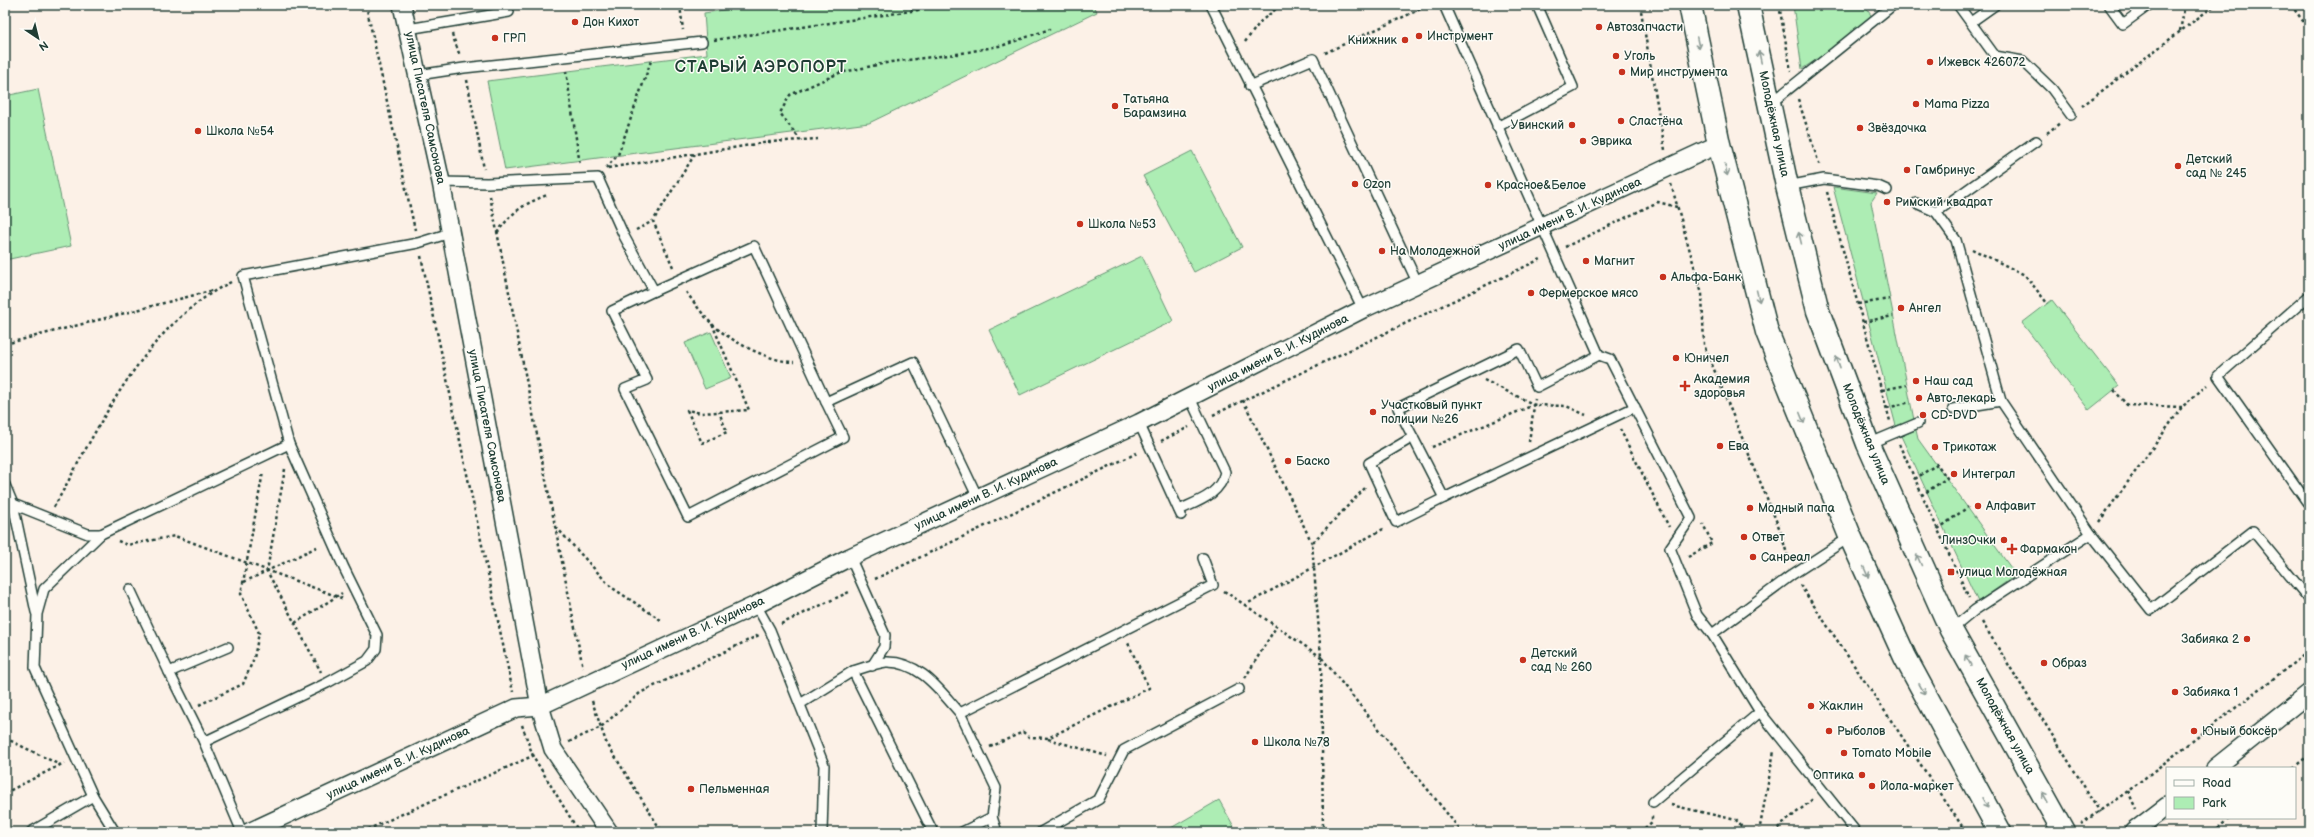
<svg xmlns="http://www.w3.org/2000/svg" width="2314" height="837" font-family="'Balsamiq Sans',sans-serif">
  <rect width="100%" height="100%" fill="#fcf1e7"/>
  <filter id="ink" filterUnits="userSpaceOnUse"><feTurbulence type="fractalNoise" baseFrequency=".025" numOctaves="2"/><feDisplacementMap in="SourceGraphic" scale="8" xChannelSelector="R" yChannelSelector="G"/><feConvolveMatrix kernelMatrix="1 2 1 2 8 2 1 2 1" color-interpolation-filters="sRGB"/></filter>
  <g filter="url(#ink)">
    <!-- green -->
    <g fill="#adedb4" stroke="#669574">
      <path d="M757,5H1094L1097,12L869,123L505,170L487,81L707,54L704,13Z"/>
      <path d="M1793,5H1864L1875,21L1802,69Z"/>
      <path d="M38,89L71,246L5,260V96Z"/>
      <path d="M1192,151L1242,247L1194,272L1143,176Z"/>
      <path d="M1833,187L1877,193L1871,202L1914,420L1896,426Z"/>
      <path d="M1142,256L1173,321L1020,395L989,330Z"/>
      <path d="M2052,300L2119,386L2089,410L2022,323Z"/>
      <path d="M711,332L731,378L705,389L685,343Z"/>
      <path d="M1916,430L1918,439L2016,575L1978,602L1901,436Z"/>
      <path d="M1219,800L1237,832H1164Z"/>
    </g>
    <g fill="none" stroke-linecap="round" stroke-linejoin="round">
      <!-- lane casing -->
      <g stroke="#1f3d34" stroke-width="12">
        <g id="lane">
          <path d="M1211,5L1363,309"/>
          <path d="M1444,5L1599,355L1610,359L1691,518L1670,548L1697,615L1712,634"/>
          <path d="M1958,5L1995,56L2023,61L2052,89L2071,115"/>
          <path d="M2109,5L2123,24L2149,5"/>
          <path d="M1971,22L1995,5"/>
          <path d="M408,29L509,12"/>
          <path d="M418,75L464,68L702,42"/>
          <path d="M1250,86L1313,59L1418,284"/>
          <path d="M1770,104L1893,5"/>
          <path d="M1497,127L1573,87L1537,5"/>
          <path d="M441,182L487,183L598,178L624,236L654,291L612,311L647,380L625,389L688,517L843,437L826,402L913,362L978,498"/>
          <path d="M1787,186L1824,179L1878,186L1887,190"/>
          <path d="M1916,203L1936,212"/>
          <path d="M654,291L754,246L826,402"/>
          <path d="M2309,296L2218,376L2307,502L2309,501"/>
          <path d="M1599,355L1537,387L1519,349L1398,408L1444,498L1635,407"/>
          <path d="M1953,409L2001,401"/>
          <path d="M1139,423L1181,515"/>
          <path d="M1413,437L1369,463L1396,522L1444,498"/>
          <path d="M1868,444L1918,423"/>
          <path d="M5,485L13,504L88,534H101"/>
          <path d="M13,504L36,612"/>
          <path d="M1179,510C1198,501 1220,495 1225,472L1190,398"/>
          <path d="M2091,534L2151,610L2253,531L2309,599"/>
          <path d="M1850,537L1793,574L1712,634L1760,712L1856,832"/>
          <path d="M850,557L885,635L884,647L872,666"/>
          <path d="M130,589L169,672L228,647"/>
          <path d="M756,605L770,630L824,765L822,832"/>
          <path d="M1951,630L1975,610L2091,534L2001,401L1956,240L1936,212L2036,141"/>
          <path d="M853,671C863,668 876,663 886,662C920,661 940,691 960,713"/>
          <path d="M169,672L204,742"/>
          <path d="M800,704L853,671L933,832"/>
          <path d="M1653,802L1760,712"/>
          <path d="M992,817L997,832"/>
          <path d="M31,832L93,796"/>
          <path d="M115,832L93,796L35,668L37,614L44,589L101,534L289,444"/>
          <path d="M242,832L204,742L327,683L367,661L376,649L377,635L344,568L289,444L243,276L418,243L450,233"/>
          <path d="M962,832L992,817L996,788L960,713L1213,585L1203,558"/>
          <path d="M1041,832L1099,799L1124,750L1239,689"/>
        </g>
      </g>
      <!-- street casing -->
      <g stroke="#1f3d34" stroke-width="20">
        <g id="street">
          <path d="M402,5L441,182L540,706L553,749L609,832"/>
          <path d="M2215,768L2309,693"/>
          <path d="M249,832L516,708L540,706L756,605L850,557L1139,423L1363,309L1719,144"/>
          <path d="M2133,832L2167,806"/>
        </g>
      </g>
      <!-- secondary casing -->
      <g stroke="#1f3d34" stroke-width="25">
        <g id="secondary">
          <path d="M1690,5L1719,144L1767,332L1850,536L1905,657L2000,832"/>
          <path d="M1748,5L1787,186L1818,311L1868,444L1951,630L2064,832"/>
        </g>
      </g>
      <!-- path -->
      <g stroke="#1f3d34" stroke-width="2.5" stroke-dasharray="3 3" stroke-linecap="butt">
        <path d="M366,5L415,230"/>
        <path d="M680,5L683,30"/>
        <path d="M1640,5L1665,150"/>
        <path d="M1779,5L1791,71"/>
        <path d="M2291,5L2309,29"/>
        <path d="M5,9L13,5"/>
        <path d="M2180,31L2185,5"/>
        <path d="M452,34L460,56"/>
        <path d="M714,40L918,10L928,5"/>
        <path d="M1245,42L1261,21L1281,5"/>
        <path d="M1325,53L1429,5"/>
        <path d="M566,71L580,165"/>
        <path d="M467,80L484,169"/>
        <path d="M1798,99L1820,167"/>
        <path d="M2082,106L2215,5"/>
        <path d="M2047,133L2060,123"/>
        <path d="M801,141L780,113L790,95L839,73L891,62L957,54L1004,45L1050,29"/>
        <path d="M606,168L618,155L651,61"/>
        <path d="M608,168L769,142L818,139"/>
        <path d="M1671,184L1702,294L1704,345L1780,530L1789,561"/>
        <path d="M1827,192L1890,421"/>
        <path d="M490,196L583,668"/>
        <path d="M636,230L653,221"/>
        <path d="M497,233C513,211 522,205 547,195"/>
        <path d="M1565,247L1658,202L1677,207"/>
        <path d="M1972,249L2025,275L2047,303"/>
        <path d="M421,256L513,692"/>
        <path d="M673,267L653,221L695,154"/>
        <path d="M686,292C694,302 702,314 711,323C728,340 770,362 794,362"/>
        <path d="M1858,304L1890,299"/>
        <path d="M1863,322L1893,316"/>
        <path d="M712,324L749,410L701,413L687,410L702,443L727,432L719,412"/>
        <path d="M5,344L214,290"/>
        <path d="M1484,380L1533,404"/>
        <path d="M1882,390L1907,385"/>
        <path d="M2114,390L2127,405L2182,407"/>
        <path d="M1243,400L1312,543"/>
        <path d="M1887,408L1910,402"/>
        <path d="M1213,415L1543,258"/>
        <path d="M1620,429L1669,527"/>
        <path d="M1161,441L1189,427"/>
        <path d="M1529,442L1535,399"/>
        <path d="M1899,444L1969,598"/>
        <path d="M1432,447L1534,405L1566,406L1586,415"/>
        <path d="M285,469L267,571L321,672"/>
        <path d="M1915,479L1937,464L1947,478L1922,495"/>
        <path d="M1365,488L1312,543L1321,657L1462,832"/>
        <path d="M54,507C99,427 144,325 231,282"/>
        <path d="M2099,522L2182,407L2207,385"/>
        <path d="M556,527L611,587L661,620"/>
        <path d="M1938,529L1968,507"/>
        <path d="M118,541L127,545L175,536L344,599"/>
        <path d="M1688,557L1712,543L1703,524"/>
        <path d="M875,579L1137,453"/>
        <path d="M244,582L319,546"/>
        <path d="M1800,585L1966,832"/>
        <path d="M1224,591L1245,605L1385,528"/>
        <path d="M1245,605L1321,657L1323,832"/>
        <path d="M1982,622L2100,812"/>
        <path d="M295,623L342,593"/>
        <path d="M781,624L851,591"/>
        <path d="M1245,678L1276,627"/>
        <path d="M592,701L606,742L662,832"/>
        <path d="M199,705L243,684L254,658L259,633L241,594L263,472"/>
        <path d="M522,725L533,756L579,832"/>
        <path d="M5,738L60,765"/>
        <path d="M1048,739L1107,756"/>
        <path d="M569,742L601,727L640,693L759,635"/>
        <path d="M990,747L1023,732L1029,737L1048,738L1149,688L1128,643"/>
        <path d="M2293,768L2309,755"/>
        <path d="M2128,791L2136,809"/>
        <path d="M5,793L64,763"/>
        <path d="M1671,805L1736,820L1746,832"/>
        <path d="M2081,824L2128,791L2309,651"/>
        <path d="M362,832L537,754"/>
        <path d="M1640,832L1652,822V814"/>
        <path d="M1759,832L1774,751"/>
        <path d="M1773,832L1813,799"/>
        <path d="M2213,832L2230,818"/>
      </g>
      <!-- lane -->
      <use href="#lane" stroke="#fdfcf7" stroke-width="9"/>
      <!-- street -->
      <use href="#street" stroke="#fdfcf7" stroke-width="17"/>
      <!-- secondary -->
      <use href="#secondary" stroke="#fdfcf7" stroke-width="22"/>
    </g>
    <!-- one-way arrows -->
    <defs><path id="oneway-shaft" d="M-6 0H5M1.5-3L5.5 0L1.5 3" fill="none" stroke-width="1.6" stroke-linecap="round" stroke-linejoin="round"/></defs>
    <g stroke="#8e9c96">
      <use href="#oneway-shaft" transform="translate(1698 43) rotate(78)"/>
      <use href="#oneway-shaft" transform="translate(1760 57) rotate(-102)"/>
      <use href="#oneway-shaft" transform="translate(1726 170) rotate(76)"/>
      <use href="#oneway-shaft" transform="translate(1800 238) rotate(-104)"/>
      <use href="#oneway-shaft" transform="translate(1758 296) rotate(76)"/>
      <use href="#oneway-shaft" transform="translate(1838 362) rotate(-110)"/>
      <use href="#oneway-shaft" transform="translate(1802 418) rotate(68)"/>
      <use href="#oneway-shaft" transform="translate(1919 560) rotate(-114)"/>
      <use href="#oneway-shaft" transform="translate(1866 572) rotate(66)"/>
      <use href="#oneway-shaft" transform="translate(1968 660) rotate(-119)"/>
      <use href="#oneway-shaft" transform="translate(1922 689) rotate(61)"/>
      <use href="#oneway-shaft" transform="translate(2045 798) rotate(-119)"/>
      <use href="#oneway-shaft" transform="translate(1985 803) rotate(61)"/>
    </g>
  </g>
  <!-- markers -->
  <g fill="#c8321e" stroke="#fdfcf7" stroke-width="1.5">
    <circle cx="575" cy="22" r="4"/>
    <circle cx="1599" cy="27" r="4"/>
    <circle cx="1419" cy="36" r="4"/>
    <circle cx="495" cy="38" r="4"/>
    <circle cx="1405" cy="40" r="4"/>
    <circle cx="1616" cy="56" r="4"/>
    <circle cx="1930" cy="62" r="4"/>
    <circle cx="1622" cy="72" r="4"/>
    <circle cx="1916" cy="104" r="4"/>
    <circle cx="1115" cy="106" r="4"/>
    <circle cx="1621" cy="121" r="4"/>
    <circle cx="1572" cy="125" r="4"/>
    <circle cx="1860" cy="128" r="4"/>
    <circle cx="198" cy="131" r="4"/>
    <circle cx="1583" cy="141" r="4"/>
    <circle cx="2178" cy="166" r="4"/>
    <circle cx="1907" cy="170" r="4"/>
    <circle cx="1355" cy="184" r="4"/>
    <circle cx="1488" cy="185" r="4"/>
    <circle cx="1887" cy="202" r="4"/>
    <circle cx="1080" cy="224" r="4"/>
    <circle cx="1382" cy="251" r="4"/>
    <circle cx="1586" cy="261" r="4"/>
    <circle cx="1663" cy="277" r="4"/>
    <circle cx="1531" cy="293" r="4"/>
    <circle cx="1901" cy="308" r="4"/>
    <circle cx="1676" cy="358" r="4"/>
    <circle cx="1916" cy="381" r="4"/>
    <path d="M1683 380h4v4h4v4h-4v4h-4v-4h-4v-4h4z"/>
    <circle cx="1919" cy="398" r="4"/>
    <circle cx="1373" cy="412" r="4"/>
    <circle cx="1923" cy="415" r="4"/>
    <circle cx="1720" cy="446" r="4"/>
    <circle cx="1935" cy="447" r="4"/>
    <circle cx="1288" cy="461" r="4"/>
    <circle cx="1954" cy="474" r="4"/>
    <circle cx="1978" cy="506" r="4"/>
    <circle cx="1750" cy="508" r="4"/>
    <circle cx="1744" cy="537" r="4"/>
    <circle cx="2004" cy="540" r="4"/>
    <path d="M2010 543h4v4h4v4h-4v4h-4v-4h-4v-4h4z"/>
    <circle cx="1753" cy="557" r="4"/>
    <rect x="1947" y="568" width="8" height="8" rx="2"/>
    <circle cx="2247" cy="639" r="4"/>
    <circle cx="1523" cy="660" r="4"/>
    <circle cx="2044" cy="663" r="4"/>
    <circle cx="2175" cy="692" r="4"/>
    <circle cx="1811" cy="706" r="4"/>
    <circle cx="1829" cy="731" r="4"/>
    <circle cx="2194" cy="731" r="4"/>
    <circle cx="1255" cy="742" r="4"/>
    <circle cx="1844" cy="753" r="4"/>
    <circle cx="1862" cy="775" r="4"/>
    <circle cx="1872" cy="786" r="4"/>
    <circle cx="691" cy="789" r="4"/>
  </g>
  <g text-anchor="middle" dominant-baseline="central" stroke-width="3" stroke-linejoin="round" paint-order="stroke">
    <!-- poi labels -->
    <g font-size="12" fill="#1f3d34" stroke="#fdfcf7" text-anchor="start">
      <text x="583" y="22">Дон Кихот</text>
      <text x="1607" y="27">Автозапчасти</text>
      <text x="1427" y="36">Инструмент</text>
      <text x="503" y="38">ГРП</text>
      <text x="1397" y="40" text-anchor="end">Книжник</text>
      <text x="1624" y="56">Уголь</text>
      <text x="1938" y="62">Ижевск 426072</text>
      <text x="1630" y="72">Мир инструмента</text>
      <text x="1123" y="99">Татьяна<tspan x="1123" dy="14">Барамзина</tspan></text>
      <text x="1924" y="104">Mama Pizza</text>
      <text x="1629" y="121">Сластёна</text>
      <text x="1564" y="125" text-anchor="end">Увинский</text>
      <text x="1868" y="128">Звёздочка</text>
      <text x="206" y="131">Школа №54</text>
      <text x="1591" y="141">Эврика</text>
      <text x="2186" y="159">Детский<tspan x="2186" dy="14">сад № 245</tspan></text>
      <text x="1915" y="170">Гамбринус</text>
      <text x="1363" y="184">Ozon</text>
      <text x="1496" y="185">Красное&amp;Белое</text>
      <text x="1895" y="202">Римский квадрат</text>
      <text x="1088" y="224">Школа №53</text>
      <text x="1390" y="251">На Молодежной</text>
      <text x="1594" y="261">Магнит</text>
      <text x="1671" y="277">Альфа-Банк</text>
      <text x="1539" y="293">Фермерское мясо</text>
      <text x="1909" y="308">Ангел</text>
      <text x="1684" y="358">Юничел</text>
      <text x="1694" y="379">Академия<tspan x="1694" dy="14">здоровья</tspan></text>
      <text x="1924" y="381">Наш сад</text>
      <text x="1927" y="398">Авто-лекарь</text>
      <text x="1381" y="405">Участковый пункт<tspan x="1381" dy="14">полиции №26</tspan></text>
      <text x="1931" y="415">CD-DVD</text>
      <text x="1728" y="446">Ева</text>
      <text x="1943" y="447">Трикотаж</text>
      <text x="1296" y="461">Баско</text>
      <text x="1962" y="474">Интеграл</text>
      <text x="1986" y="506">Алфавит</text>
      <text x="1758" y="508">Модный папа</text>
      <text x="1752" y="537">Ответ</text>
      <text x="1996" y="540" text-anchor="end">ЛинзОчки</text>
      <text x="2020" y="549">Фармакон</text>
      <text x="1761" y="557">Санреал</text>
      <text x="1959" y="572">улица Молодёжная</text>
      <text x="2239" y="639" text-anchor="end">Забияка 2</text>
      <text x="1531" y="653">Детский<tspan x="1531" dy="14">сад № 260</tspan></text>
      <text x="2052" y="663">Образ</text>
      <text x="2183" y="692">Забияка 1</text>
      <text x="1819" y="706">Жаклин</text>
      <text x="1837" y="731">Рыболов</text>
      <text x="2202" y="731">Юный боксёр</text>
      <text x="1263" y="742">Школа №78</text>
      <text x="1852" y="753">Tomato Mobile</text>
      <text x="1854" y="775" text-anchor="end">Оптика</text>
      <text x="1880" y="786">Йола-маркет</text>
      <text x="699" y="789">Пельменная</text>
    </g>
    <!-- street labels -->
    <g font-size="12" fill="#1f3d34" stroke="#fdfcf7">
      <text transform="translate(425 108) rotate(78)">улица Писателя Самсонова</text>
      <text transform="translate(1774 124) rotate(78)">Молодёжная улица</text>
      <text transform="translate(1570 214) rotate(-25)">улица имени В. И. Кудинова</text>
      <text transform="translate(1278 353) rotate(-27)">улица имени В. И. Кудинова</text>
      <text transform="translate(487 426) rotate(79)">улица Писателя Самсонова</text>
      <text transform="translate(1866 434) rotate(68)">Молодёжная улица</text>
      <text transform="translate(986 494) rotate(-25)">улица имени В. И. Кудинова</text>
      <text transform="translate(693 633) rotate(-25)">улица имени В. И. Кудинова</text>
      <text transform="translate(2005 726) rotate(61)">Молодёжная улица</text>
      <text transform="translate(398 763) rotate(-25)">улица имени В. И. Кудинова</text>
    </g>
    <!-- district labels -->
    <g font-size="16" font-weight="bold" letter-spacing="1" fill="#1f3d34" stroke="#fdfcf7">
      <text x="761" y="67">СТАРЫЙ АЭРОПОРТ</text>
    </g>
  </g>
  <!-- margin -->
  <rect width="2314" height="837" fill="none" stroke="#fdfcf7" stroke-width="20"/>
  <rect x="10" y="10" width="2294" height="817" fill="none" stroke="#1f3d34" stroke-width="1.5" filter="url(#ink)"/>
  <!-- legend -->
  <rect x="2166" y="767" width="130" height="52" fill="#fdfcf7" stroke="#a4b0a9"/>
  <rect x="2174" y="780" width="20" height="6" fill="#fdfcf7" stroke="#a4b0a9"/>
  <text x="2202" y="787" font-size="12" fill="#1f3d34">Road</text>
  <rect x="2174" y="797" width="20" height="12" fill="#adedb4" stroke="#a4b0a9"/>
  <text x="2202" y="807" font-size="12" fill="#1f3d34">Park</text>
  <!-- north arrow -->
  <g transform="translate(38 38) rotate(145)" stroke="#fdfcf7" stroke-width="3" paint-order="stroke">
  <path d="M0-3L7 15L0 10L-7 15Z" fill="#1f3d34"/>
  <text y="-6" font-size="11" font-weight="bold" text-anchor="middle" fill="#1f3d34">N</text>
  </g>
</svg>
